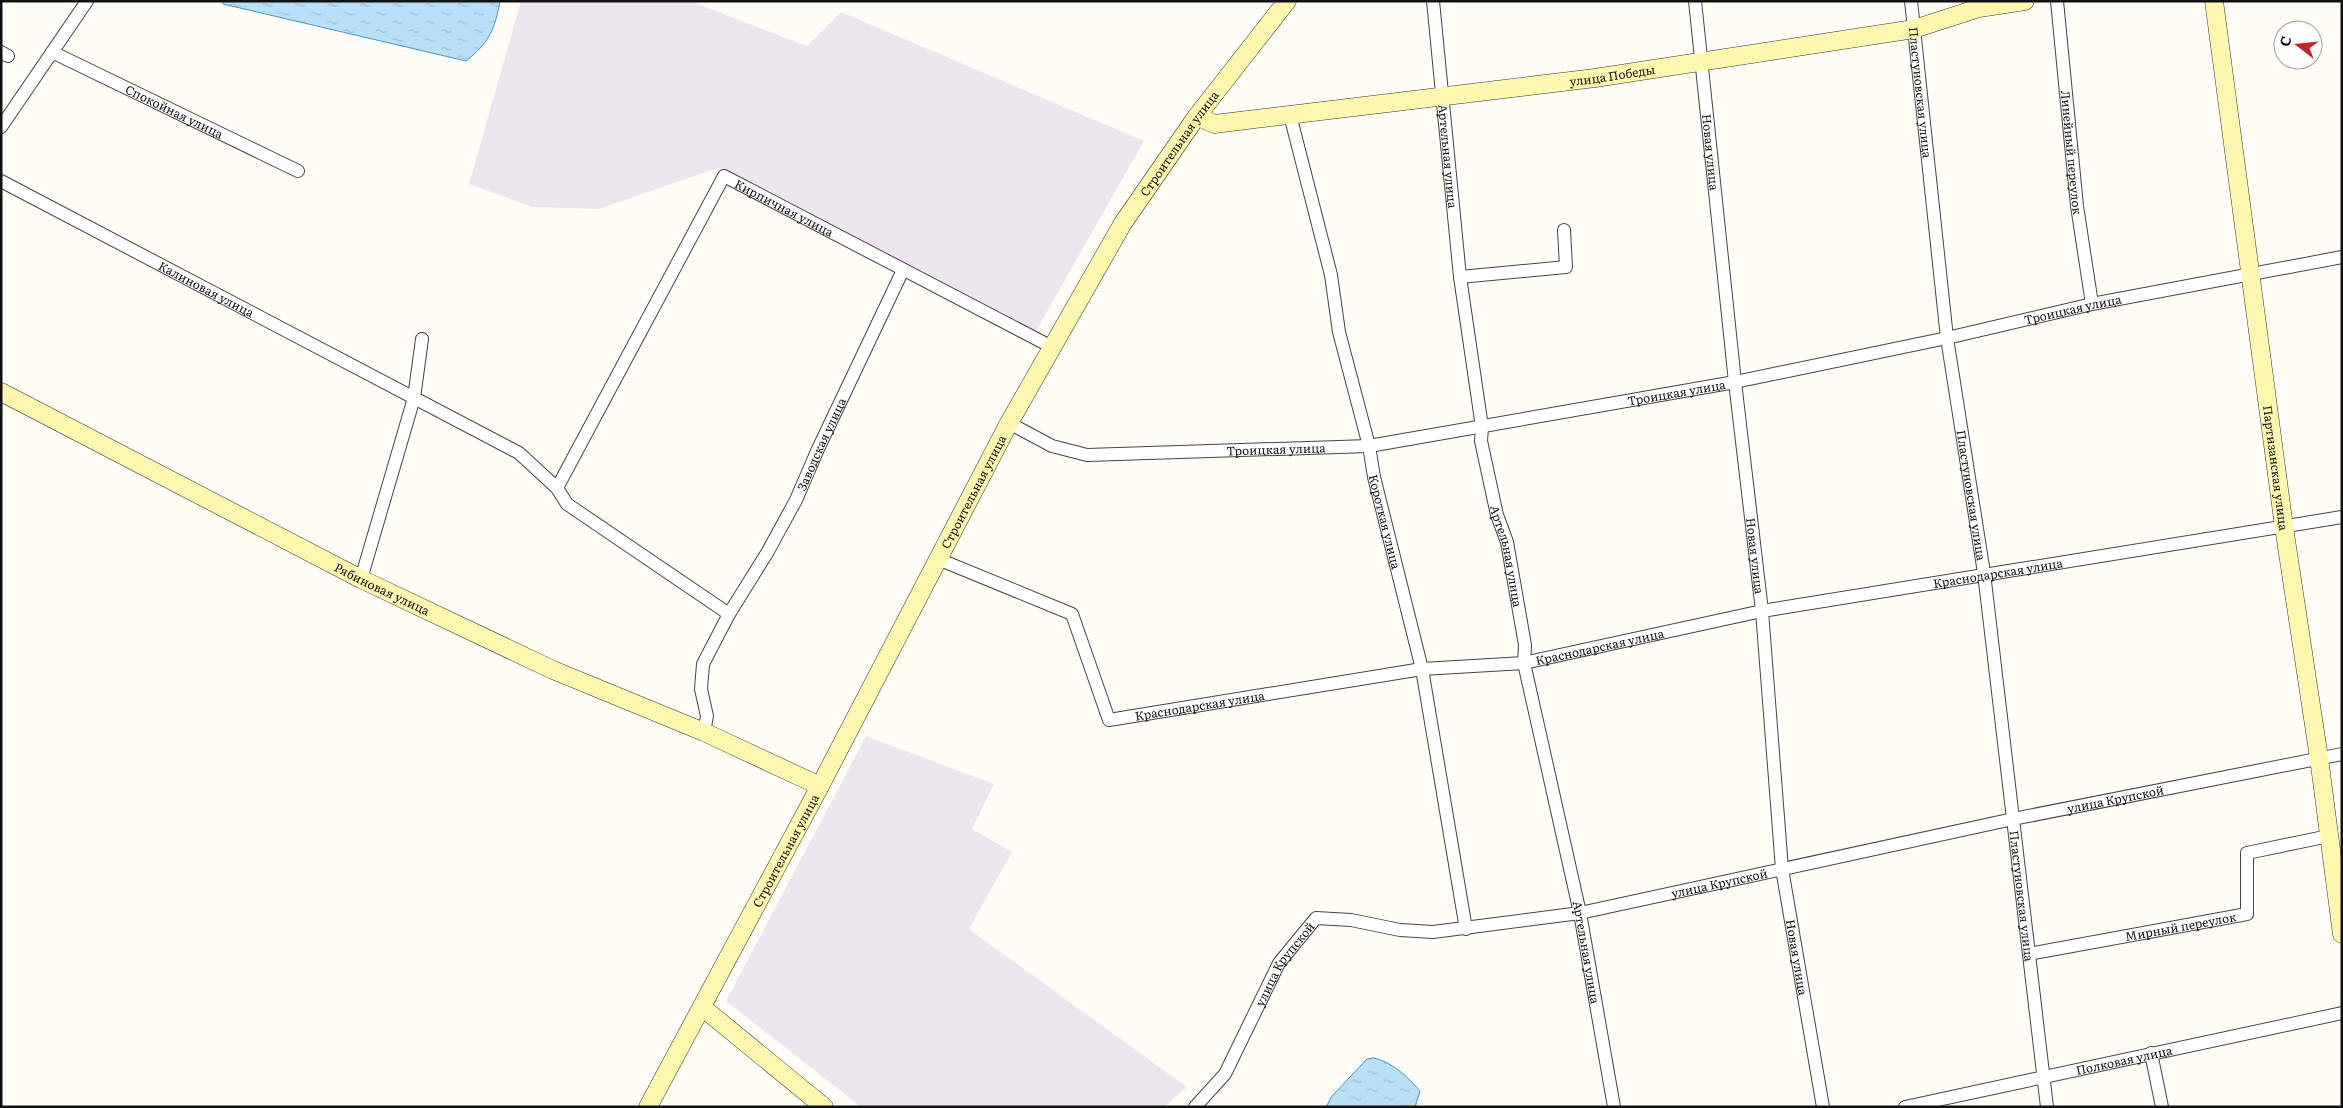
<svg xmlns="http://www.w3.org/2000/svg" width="2343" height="1108" font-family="Literata,serif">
  <defs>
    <pattern id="water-ripples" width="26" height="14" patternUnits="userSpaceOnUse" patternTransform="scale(1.25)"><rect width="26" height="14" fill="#b9e0f7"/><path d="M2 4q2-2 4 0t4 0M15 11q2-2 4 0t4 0" fill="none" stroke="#9ebfd3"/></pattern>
  </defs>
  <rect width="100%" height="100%" fill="#fffdf5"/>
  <!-- industrial -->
  <g fill="#eee6ef">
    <path d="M521,1H690L807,46L841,12L1144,141L1035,333L718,168L599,209L532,207L469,184Z"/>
    <path d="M866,736L994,784L972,829L1012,852L969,929L1187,1087L1164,1107H861L726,1001Z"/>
  </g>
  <!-- water -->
  <g fill="url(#water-ripples)" stroke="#3f96cf">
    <path d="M223,1H500C495,29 489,43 466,61L223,4Z"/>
    <path d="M1373,1058C1391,1061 1408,1077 1420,1091L1415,1107H1326L1332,1096L1367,1059Z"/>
  </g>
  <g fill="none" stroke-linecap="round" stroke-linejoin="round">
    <!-- street casing -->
    <g stroke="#444" stroke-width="14">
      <g id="street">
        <path id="s1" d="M1433,1L1460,277L1482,427L1481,441L1497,515L1507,542L1525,645L1524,663L1580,913L1614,1107"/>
        <path id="s2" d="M1695,1L1735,382L1762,611L1782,869L1823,1107"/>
        <path id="s3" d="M1911,1L1947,338L1984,573L2047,1107"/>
        <path id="s4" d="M2057,1L2077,206L2092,304"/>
        <path d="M1,52L8,56"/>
        <path id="s5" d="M52,52L298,171"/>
        <path id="s6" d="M1290,115L1331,275L1339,332L1369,446L1374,477L1422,669L1466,929"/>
        <path d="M1,127L87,1"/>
        <path id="s7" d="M1,181L519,453L557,488L567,504L729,614"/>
        <path d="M1460,277L1566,267L1564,230"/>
        <path id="s8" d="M1009,423L1052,446L1087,455L1369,446L1735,382L1947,338L2092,304L2342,257"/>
        <path id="s9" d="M557,488L724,176L1052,347"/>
        <path id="s10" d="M938,559L1072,614L1109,720L1422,669L1524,663L1762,611L2342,517"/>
        <path d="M361,579L414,398L422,339"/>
        <path id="s11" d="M704,732L707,716L701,689L703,664L729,614L767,553L796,500L818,449L903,270"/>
        <path id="s12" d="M2029,954L2247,914V853L2329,836"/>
        <path d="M2151,1053L2162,1107"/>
        <path id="s13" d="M1195,1107L1225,1074L1279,963L1316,918L1351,920L1400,930L1433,932L1580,913L2013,819L2342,754"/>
        <path id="s14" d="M1905,1107L2342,1013"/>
      </g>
    </g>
    <!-- secondary casing -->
    <g stroke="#333" stroke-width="19">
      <g id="secondary">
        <path id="s15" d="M2214,1L2284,527L2319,758L2342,934"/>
        <path id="s16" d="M1197,116L1214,124L1595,78L1914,29L1979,8L2025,1"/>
        <path id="s17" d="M1,392L361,579L553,670L704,732L820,786"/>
        <path d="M702,1007L824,1107"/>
        <path id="s18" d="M648,1107L820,786L1009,423L1123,223L1197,116L1287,1"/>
      </g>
    </g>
    <!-- street -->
    <use href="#street" stroke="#fff" stroke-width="12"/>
    <!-- secondary -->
    <use href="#secondary" stroke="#fff6b0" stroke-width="18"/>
  </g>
  <g text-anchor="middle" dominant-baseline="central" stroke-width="5" stroke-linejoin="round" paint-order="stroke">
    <!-- street labels -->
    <g font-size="12" fill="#111" stroke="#fff">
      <text stroke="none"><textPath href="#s16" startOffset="420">улица Победы</textPath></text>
      <text stroke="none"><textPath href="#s3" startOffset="92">Пластуновская улица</textPath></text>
      <text stroke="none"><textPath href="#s5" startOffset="136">Спокойная улица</textPath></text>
      <text stroke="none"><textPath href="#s18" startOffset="1101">Строительная улица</textPath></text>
      <text stroke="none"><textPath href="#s2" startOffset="152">Новая улица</textPath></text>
      <text stroke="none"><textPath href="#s4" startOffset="152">Линейный переулок</textPath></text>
      <text stroke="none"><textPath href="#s1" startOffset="156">Артельная улица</textPath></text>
      <text stroke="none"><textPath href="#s9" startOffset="422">Кирпичная улица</textPath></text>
      <text stroke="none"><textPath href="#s7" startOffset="232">Калиновая улица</textPath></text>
      <text stroke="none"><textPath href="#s8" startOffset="1084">Троицкая улица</textPath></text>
      <text stroke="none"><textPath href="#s8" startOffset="679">Троицкая улица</textPath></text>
      <text stroke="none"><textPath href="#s11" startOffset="319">Заводская улица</textPath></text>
      <text stroke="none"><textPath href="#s8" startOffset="274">Троицкая улица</textPath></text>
      <text stroke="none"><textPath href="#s15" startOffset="471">Партизанская улица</textPath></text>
      <text stroke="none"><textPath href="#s18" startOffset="696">Строительная улица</textPath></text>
      <text stroke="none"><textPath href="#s3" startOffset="498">Пластуновская улица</textPath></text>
      <text stroke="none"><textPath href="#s6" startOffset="418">Короткая улица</textPath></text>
      <text stroke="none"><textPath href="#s2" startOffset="558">Новая улица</textPath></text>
      <text stroke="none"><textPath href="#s1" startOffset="561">Артельная улица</textPath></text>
      <text stroke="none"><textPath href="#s10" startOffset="1159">Краснодарская улица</textPath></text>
      <text stroke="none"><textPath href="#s17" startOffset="429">Рябиновая улица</textPath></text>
      <text stroke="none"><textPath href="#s10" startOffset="754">Краснодарская улица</textPath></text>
      <text stroke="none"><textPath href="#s10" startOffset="349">Краснодарская улица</textPath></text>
      <text stroke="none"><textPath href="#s13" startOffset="1040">улица Крупской</textPath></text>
      <text stroke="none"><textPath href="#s18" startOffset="291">Строительная улица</textPath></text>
      <text stroke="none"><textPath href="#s13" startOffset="635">улица Крупской</textPath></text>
      <text stroke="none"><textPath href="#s3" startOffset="902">Пластуновская улица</textPath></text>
      <text stroke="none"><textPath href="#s12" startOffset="154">Мирный переулок</textPath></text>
      <text stroke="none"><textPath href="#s1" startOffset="966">Артельная улица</textPath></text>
      <text stroke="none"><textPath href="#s2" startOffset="962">Новая улица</textPath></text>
      <text stroke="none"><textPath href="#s13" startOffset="170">улица Крупской</textPath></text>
      <text stroke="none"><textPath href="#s14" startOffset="224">Полковая улица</textPath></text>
    </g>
  </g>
  <!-- border -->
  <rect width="2343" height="1108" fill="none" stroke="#111111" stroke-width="5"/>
  <!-- north arrow -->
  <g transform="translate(2298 45) rotate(286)"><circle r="24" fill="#ffffff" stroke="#a0a0a0"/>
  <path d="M0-4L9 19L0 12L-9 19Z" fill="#c4262e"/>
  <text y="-8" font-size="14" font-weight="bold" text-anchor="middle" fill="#111111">С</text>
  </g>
</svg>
